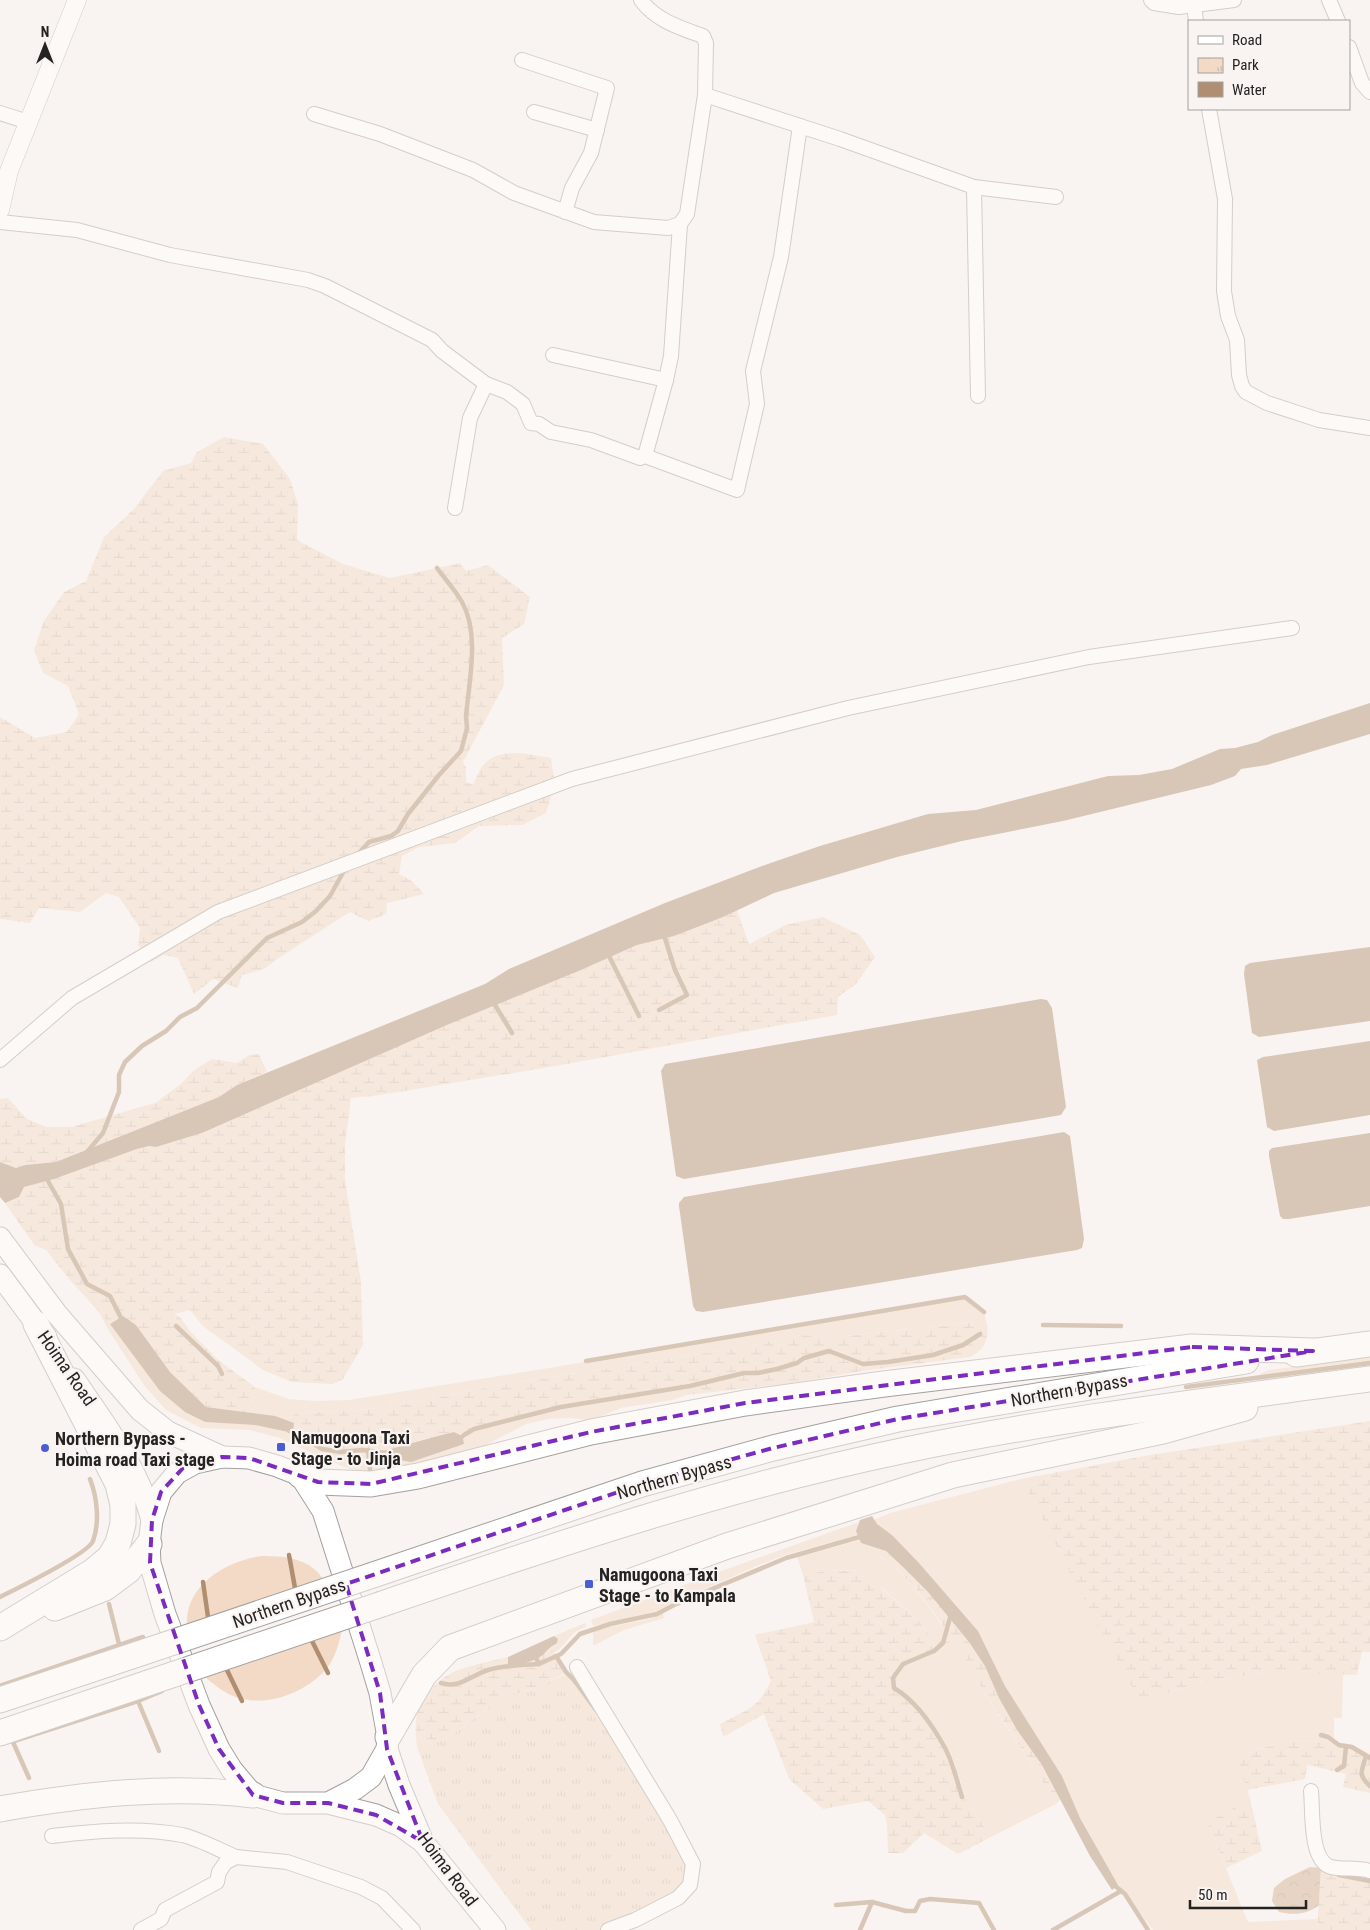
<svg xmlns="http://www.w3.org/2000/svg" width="1370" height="1930" font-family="'Roboto Condensed',sans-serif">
  <defs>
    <pattern id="forest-crowns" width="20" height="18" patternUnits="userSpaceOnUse" patternTransform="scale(1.25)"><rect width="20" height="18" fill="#d0ae91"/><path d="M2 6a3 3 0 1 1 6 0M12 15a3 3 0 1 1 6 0" fill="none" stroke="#b2957d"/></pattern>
    <pattern id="wetland-marsh" width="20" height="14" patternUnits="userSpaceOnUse" patternTransform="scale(1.25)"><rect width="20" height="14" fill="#f2dac6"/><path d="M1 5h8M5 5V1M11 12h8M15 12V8" fill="none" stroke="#cfbbaa"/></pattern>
    <pattern id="park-tufts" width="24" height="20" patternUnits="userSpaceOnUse" patternTransform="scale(1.25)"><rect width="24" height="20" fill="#f2dac6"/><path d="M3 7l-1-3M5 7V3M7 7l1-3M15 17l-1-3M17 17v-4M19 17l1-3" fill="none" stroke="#cfbbaa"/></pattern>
  </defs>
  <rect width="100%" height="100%" fill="#f9f4f1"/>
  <!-- green -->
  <g fill="#f2dac6">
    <path d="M965,1297L984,1312L986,1321L835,1337L802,1335L737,1348L494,1386L421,1401L362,1410L298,1413L284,1420L251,1413L255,1387L289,1399L315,1401L349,1400L567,1365Z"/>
    <path d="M96,1307L118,1333L205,1422L255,1425L293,1433L300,1435L322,1449L341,1452L362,1450L378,1452V1456L456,1446L463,1444V1439L474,1429L518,1417L561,1407L690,1386L687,1395L672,1400L621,1408L592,1420L569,1418L549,1419L526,1424L486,1445L393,1472H366L349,1469L322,1458L280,1438L249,1430L201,1428L166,1410L144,1385L109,1331Z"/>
    <path d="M1370,1357V1369L1261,1381L1260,1374L1269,1370Z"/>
    <path d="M1021,1479L1140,1701L1198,1684L1266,1672L1343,1674L1342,1718H1334V1742L1287,1741L1238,1756L1250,1799L1207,1822L1248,1922L1317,1919V1930H1153L1118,1885L1080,1818L1062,1776L1005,1686L978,1631L919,1563L892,1535L877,1524L874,1520L890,1513Z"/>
    <path d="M859,1522L857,1531L858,1535L785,1555L759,1565L673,1603L658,1611L593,1626L591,1620L724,1570Z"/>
    <path d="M860,1540L861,1543L871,1546L869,1551C902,1566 922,1598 943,1626L932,1639L917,1619L881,1587L874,1591L859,1571L831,1570L803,1575L797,1557Z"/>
    <path d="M262,1556C285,1556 309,1558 323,1579L187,1625C184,1585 228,1560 262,1556Z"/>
    <path d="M663,1613L664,1618L624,1630L593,1646V1630L649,1619Z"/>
    <path d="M585,1623L586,1627C567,1633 569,1644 554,1653L551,1646L557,1643L558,1639L554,1636Z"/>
    <path d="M342,1629C340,1641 335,1658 327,1668C307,1692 269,1707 239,1698C225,1694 214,1685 203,1675Z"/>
    <path d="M952,1637C964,1654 972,1672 983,1690C1006,1728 1033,1765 1056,1804L991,1837L967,1801L950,1750L927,1716L907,1695L897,1688L895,1684L896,1678L902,1669L916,1660L940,1654Z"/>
  </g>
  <!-- forest -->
  <path fill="url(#forest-crowns)" d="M1310,1867L1321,1868L1324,1901C1311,1914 1296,1916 1279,1912L1272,1901L1274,1888L1285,1879Z"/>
  <!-- wetland -->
  <g fill="url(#wetland-marsh)">
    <path d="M224,437L263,444L290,479L298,504L297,540L343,564L390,578L460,563L466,571L488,565L530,597L524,624L502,638L504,685L463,762L466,768V782L473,785C476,779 479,769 484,764C502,746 529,755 551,758L555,784L546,813L522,825L479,826L455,843L419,847L402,856L399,874L412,881L424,894L387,903L386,914L368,921L350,912L280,957L264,969L242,975L238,988L213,979L194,994L178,958L164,955L151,962L138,945L140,928L119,897L106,893L80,912L39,908L30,923L0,919V717L35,738L67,732L79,714L68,686L43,673L34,650L44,621L64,592L86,581L104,537L133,510L163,471L191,463L197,452Z"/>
    <path d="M737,910L749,944L785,925L823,917L860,935L875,957L856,984L838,997L837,1015L550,1067L374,1096L351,1098L345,1145V1180L361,1282L363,1345L343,1379L333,1384L292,1382L263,1370L203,1326L190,1310L174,1314L179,1316L191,1332L218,1360L255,1387L251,1413L206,1407L170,1372L136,1325L123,1316L110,1324L69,1279L46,1250L35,1246L5,1203L19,1197L24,1187L54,1179L137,1149L149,1146L156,1147L202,1133L447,1025L581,970L637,945L674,936Z"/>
    <path d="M259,1054L267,1072L237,1085L219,1097L56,1162L25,1165L16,1168L0,1162V1099L8,1098L27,1119L47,1127H71L155,1103L181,1084L194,1070L212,1059L237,1063L249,1055Z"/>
    <path d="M986,1321C991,1336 985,1350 970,1357L862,1371L792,1383L687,1395L689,1386L561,1407L474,1429L467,1434L460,1435L454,1432L421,1440L412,1444L392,1450L378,1452L362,1450L341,1452L322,1449L300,1435L293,1433L294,1423L284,1420L298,1413L362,1410L421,1401L494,1386L737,1348L802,1335L835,1337Z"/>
    <path d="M1370,1421V1652H1362L1357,1675L1266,1672L1198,1684L1140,1701L1097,1624L1021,1479L1144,1456Z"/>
    <path d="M871,1546L886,1551L903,1567L928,1592L969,1642L985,1666L999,1698L1017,1730L1042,1765L1061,1799L1056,1804C1033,1765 1007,1728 983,1690C972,1673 964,1654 952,1637L949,1647L940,1654L916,1660L902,1669L896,1678L895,1683L897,1688L907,1695L927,1716L950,1750L967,1801L991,1837L958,1854L924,1833L903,1853H888L887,1825L885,1815L868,1801L823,1809L789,1779L764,1714L723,1737L720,1724L749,1709L760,1700L771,1681L755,1635L814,1622L803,1575L831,1570L859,1571L874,1590L880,1587L917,1619L932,1639L943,1625C922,1597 902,1566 869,1551Z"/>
    <path d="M551,1646L564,1674L540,1686L498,1701L449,1737L434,1741L416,1736C415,1720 416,1709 426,1696C447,1666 474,1666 508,1657V1664L543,1655Z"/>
    <path d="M1334,1740L1339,1744L1352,1745L1370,1754V1793L1343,1787L1346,1774L1307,1765L1305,1779L1247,1790L1237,1756L1287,1741L1334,1742Z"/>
    <path d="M1250,1799L1262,1851L1226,1868L1207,1822Z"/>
    <path d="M1321,1866L1370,1875V1930H1317Z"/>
  </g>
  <!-- park -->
  <path fill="url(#park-tufts)" d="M575,1670L687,1861L683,1888L601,1930H531L438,1804L417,1747L416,1736L434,1741L449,1737L498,1701L540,1686Z"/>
  <!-- water -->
  <g fill="#b08e72">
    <path d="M1370,703V734L1267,765L1241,769L1235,776L1211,785L1063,821L962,841L897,857L774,893L723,917L674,936L637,945L581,970L447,1025L202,1133L156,1147L149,1146L137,1149L54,1179L24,1187L19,1197L5,1203L0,1197V1162L16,1168L25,1165L56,1162L219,1097L237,1085L485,984L509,969L665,903L762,866L820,846L928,814L976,810L1108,776L1139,775L1172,769L1220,749L1235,748L1258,742L1272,735Z"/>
    <path d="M1370,947V1021L1259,1037L1252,1033L1244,974L1245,966L1250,963Z"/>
    <path d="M1041,999L1047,1000L1052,1008L1066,1107L1061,1115L684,1179L676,1176L661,1071L665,1064Z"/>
    <path d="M1370,1041V1115L1274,1131L1267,1127L1257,1060L1263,1057Z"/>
    <path d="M1064,1132L1070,1136L1084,1239L1082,1248L1077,1250L703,1312L696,1311L693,1306L679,1206V1203L684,1197Z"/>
    <path d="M1370,1133V1206L1289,1219H1283L1280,1216L1269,1156V1151L1272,1148Z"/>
    <path d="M123,1316L136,1325L170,1372L206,1407L275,1416L294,1423L293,1433L255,1425L205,1422L185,1412L160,1391L110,1324Z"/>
    <path d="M454,1432L460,1435L467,1434L463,1439L464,1444L411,1462L378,1456V1452C404,1446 428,1438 454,1432Z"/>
    <path d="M872,1516L877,1524L892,1535L919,1563L978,1631L1005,1686L1062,1776L1080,1818L1118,1885L1112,1890L1090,1856L1042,1765L1017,1730L999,1698L985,1666L969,1642L928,1592L903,1567L886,1551L861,1543L856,1531L860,1520Z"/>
    <path d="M554,1636L558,1639L557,1643C550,1647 548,1649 544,1654C536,1661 518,1666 508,1664V1657Z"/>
  </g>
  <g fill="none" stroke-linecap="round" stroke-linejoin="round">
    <!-- stream -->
    <g stroke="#b08e72" stroke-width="4.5">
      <path d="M358,854L369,842L391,836L398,831L408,814L439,775L461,751L467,728L466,716C469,681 480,634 462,602C455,590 445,579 437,568"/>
      <path d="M607,952L639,1016"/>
      <path d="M492,1000L512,1033"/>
      <path d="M659,1010L687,995L675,970L663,932"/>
      <path d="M87,1152L103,1133L119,1092V1075L125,1062L142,1046L166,1031L180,1017L197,1008L267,938L302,922L316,911L330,896L345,869"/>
      <path d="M48,1181L61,1204L68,1249L87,1284L110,1296L124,1324"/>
      <path d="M1043,1325L1121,1326"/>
      <path d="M176,1326L218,1366L222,1374"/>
      <path d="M586,1361L965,1297L984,1312"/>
      <path d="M1186,1387L1370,1363"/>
      <path d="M289,1431L300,1435L322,1449L341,1452L362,1450L384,1453"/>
      <path d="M464,1435L474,1429L561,1407L690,1386L744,1373H758L777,1369L797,1363L804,1358L829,1351L863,1364L888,1362L933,1355L963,1345L980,1334"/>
      <path d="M368,1450L370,1469"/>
      <path d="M289,1555L295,1588"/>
      <path d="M203,1582L208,1617"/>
      <path d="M0,1597C16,1589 88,1554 93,1541C100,1522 97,1497 90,1479"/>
      <path d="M109,1604L119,1644"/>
      <path d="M951,1614L943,1643L934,1651L903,1664L893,1678L894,1688C916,1701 933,1726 945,1748C953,1763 957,1781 962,1797"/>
      <path d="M312,1641L328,1673"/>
      <path d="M534,1654L539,1664L561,1654L580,1634L610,1624L657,1614L674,1605L786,1558L863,1536"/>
      <path d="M556,1656L566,1672L574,1680L596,1710"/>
      <path d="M227,1670L242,1701"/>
      <path d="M441,1683C459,1689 472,1675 488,1670C504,1665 523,1665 539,1664"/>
      <path d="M0,1686L143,1637"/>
      <path d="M138,1701L159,1751"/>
      <path d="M1321,1735L1328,1737L1339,1745L1352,1747L1370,1758"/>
      <path d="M14,1741L138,1701L162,1691"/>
      <path d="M13,1742L29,1778"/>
      <path d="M1366,1756C1362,1771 1357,1774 1370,1786"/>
      <path d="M1337,1770L1344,1766L1346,1746"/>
      <path d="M1339,1875L1370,1881"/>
      <path d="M1114,1885L1125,1894L1148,1930"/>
      <path d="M836,1905L872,1902L906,1911H915L920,1901L930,1899L979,1903L994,1930"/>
      <path d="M860,1930L872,1902"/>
      <path d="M1053,1930L1121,1891"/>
    </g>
    <!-- minor casing -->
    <g stroke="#a4a09c" stroke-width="16">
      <g id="minor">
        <path d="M641,0C655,20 680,28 703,36L706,43L705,95L840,139L974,187L1056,197"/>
        <path d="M1151,0L1154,3L1179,7L1234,0"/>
        <path d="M1329,0L1338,21"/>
        <path d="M1194,5L1196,21"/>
        <path d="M1349,47L1362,83L1370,92"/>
        <path d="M522,60L607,88L591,153L572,188L565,212"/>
        <path d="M1209,109L1225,199L1224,291L1228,316L1237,340L1239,375L1242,386L1246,392L1267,403L1319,420L1370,428"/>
        <path d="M534,112L597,130"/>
        <path d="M0,113L28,122"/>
        <path d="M314,114L380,134L473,170L514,193L594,222L668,228L680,224L687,214L705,95"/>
        <path d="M974,187L978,396"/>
        <path d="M0,222L77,230L170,255L308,280L325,286L432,340L442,351L486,384L507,392L523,404L531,423L539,424L551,432L591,440L640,458L645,456L737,490L757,404L753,371L781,257L800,126"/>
        <path d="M553,355L666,380"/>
        <path d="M645,456L666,380L671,356L680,224"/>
        <path d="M455,508L470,418L486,384"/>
        <path d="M0,1060L72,998L218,912L572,779L848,708L1089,657L1292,628"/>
        <path d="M577,1667L670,1820L693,1864L690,1885L678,1898L635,1920L608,1930"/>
        <path d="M1311,1791C1313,1809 1309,1861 1331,1867C1343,1870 1357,1867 1370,1871"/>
        <path d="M52,1836C94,1831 140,1827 182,1835C200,1839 219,1850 236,1857"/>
        <path d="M141,1930L161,1919L165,1910L217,1882L219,1872L226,1862L236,1857L287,1862L361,1887L382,1898L413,1930"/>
      </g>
    </g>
    <!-- tertiary casing -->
    <g stroke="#a4a09c" stroke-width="19">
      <path id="tertiary" d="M0,210L9,171L77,0"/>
    </g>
    <!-- primary casing -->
    <g stroke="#a4a09c" stroke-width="23">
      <g id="primary">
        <path d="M0,1238L56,1313L140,1410L168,1432L222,1457"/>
        <path d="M0,1275L46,1337"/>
        <path d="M74,1379C104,1423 138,1467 152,1520"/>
        <path d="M387,1749L399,1785L423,1842L495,1930"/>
        <path d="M328,1803L355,1789L371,1777L387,1749L388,1737L380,1693L371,1663L323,1511L300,1475L277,1466L249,1458L222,1457L195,1463L177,1473L161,1492L152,1520L149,1544L150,1563L165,1614L199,1705L219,1749L232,1770L253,1795L283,1803H328L376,1815L401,1826L423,1842"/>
      </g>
    </g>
    <!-- motorway casing -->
    <g stroke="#a4a09c" stroke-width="27">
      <g id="motorway">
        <path d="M1296,1354L1370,1344"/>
        <path d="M300,1475L318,1482L371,1484L418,1476L591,1432L745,1403L884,1384L1192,1347L1313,1351"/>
        <path d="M373,1575L642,1484L773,1448L898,1419L1246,1361"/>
        <path d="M382,1604C554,1545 727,1487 906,1450C1059,1418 1215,1400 1370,1379"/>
        <path d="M55,1608L105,1588L128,1571L149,1544"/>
        <path d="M0,1628L92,1572L110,1557L118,1543L123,1524V1505L118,1484L36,1324"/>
        <path d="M0,1700L138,1654"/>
        <path d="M0,1733L148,1683"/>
        <path d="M388,1737L424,1675L450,1648L727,1546L953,1475L1163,1431L1245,1408"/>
        <path d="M0,1809C84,1794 168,1785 253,1795"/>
      </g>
    </g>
    <!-- minor -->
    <use href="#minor" stroke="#fff" stroke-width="14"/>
    <!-- tertiary -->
    <use href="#tertiary" stroke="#fff" stroke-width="18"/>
    <!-- primary -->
    <use href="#primary" stroke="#fff" stroke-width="21"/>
    <!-- motorway -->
    <use href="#motorway" stroke="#fff" stroke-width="25"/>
    <!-- motorway-bridge casing -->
    <g stroke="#a4a09c" stroke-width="27" stroke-linecap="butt">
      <g id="motorway-bridge">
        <path d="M138,1654L373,1575"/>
        <path d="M148,1683L382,1604"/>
      </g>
    </g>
    <!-- motorway-bridge -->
    <use href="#motorway-bridge" stroke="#fff" stroke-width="25"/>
  </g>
  <!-- marked area -->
  <path d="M0 0H1370V1930H0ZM1192,1347L1313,1351L898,1419L773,1448L642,1484L346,1584L380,1693L387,1749L423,1842L376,1815L328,1803H283L253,1795L219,1749L199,1705L150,1563L152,1520L161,1492L183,1468L222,1457L249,1458L318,1482L371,1484L591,1432L745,1403Z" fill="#f9f4f1" fill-opacity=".55" fill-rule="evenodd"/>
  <path fill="none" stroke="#7b2cbf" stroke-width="4" stroke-dasharray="10 6" stroke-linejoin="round" d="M1192,1347L1313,1351L898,1419L773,1448L642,1484L346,1584L380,1693L387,1749L423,1842L376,1815L328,1803H283L253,1795L219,1749L199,1705L150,1563L152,1520L161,1492L183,1468L222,1457L249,1458L318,1482L371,1484L591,1432L745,1403Z"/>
  <!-- markers -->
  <g fill="#4a5ed3" stroke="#f9f4f1" stroke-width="2">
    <rect x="276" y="1442" width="10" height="10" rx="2.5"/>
    <circle cx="45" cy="1448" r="5"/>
    <rect x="584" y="1579" width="10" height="10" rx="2.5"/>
  </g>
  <g text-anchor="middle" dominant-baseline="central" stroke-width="4.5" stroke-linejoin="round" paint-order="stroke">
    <!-- street labels -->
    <g font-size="18" fill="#252322" stroke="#f9f4f1">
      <text transform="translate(67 1368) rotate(55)">Hoima Road</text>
      <text transform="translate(1069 1390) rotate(-10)">Northern Bypass</text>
      <text transform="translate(674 1477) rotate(-16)">Northern Bypass</text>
      <text transform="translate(289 1603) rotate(-19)">Northern Bypass</text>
      <text transform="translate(448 1869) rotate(53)">Hoima Road</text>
    </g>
    <!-- poi labels -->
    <g font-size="18" font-weight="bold" fill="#252322" stroke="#f9f4f1" text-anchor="start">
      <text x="291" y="1437">Namugoona Taxi<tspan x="291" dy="21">Stage - to Jinja</tspan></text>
      <text x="55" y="1438">Northern Bypass -<tspan x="55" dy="21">Hoima road Taxi stage</tspan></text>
      <text x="599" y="1574">Namugoona Taxi<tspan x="599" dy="21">Stage - to Kampala</tspan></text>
    </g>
  </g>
  <!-- legend -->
  <rect x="1188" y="20" width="162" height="90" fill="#f9f4f1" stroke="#a4a09e"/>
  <rect x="1198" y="36" width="25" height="8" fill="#ffffff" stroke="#a4a09e"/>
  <text x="1232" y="45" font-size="15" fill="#252322">Road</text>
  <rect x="1198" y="58" width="25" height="15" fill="url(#park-tufts)" stroke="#a4a09e"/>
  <text x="1232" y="70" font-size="15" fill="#252322">Park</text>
  <rect x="1198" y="82" width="25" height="15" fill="#b08e72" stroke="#a4a09e"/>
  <text x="1232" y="95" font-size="15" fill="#252322">Water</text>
  <!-- north arrow -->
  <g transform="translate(45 45)" stroke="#f9f4f1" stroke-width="4" paint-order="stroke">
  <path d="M0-4L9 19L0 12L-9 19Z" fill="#252322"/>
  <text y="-8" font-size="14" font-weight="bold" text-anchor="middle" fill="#252322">N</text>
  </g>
  <!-- scale -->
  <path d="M1190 1900v8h116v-8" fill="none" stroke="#252322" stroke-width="2.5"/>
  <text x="1198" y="1900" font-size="15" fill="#252322" stroke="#f9f4f1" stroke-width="4" paint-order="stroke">50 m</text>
</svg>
